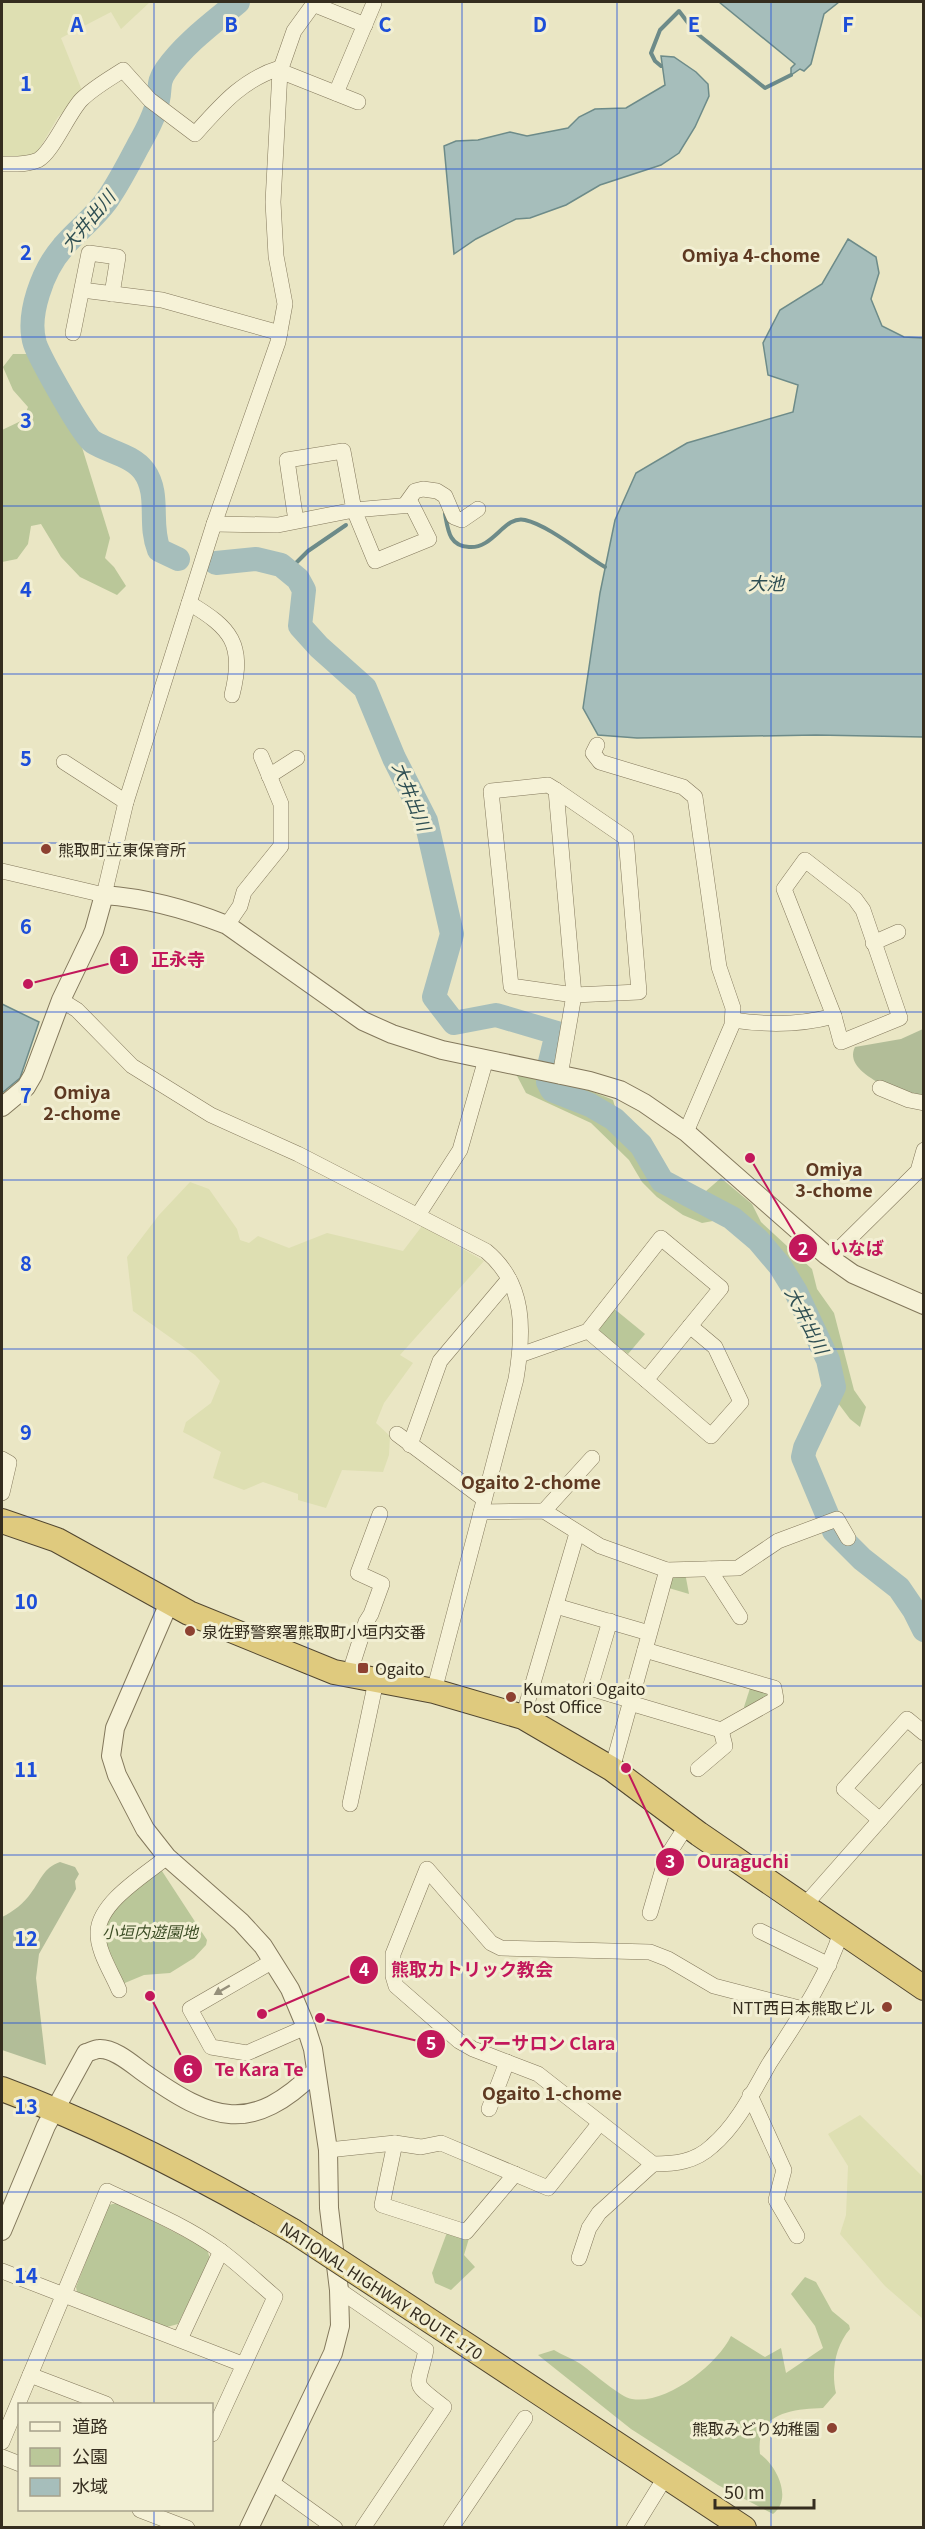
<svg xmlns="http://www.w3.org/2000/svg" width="925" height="2529" font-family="Georgia,'Noto Sans JP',serif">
  <rect width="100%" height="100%" fill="#eae6c4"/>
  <!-- farmland -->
  <g fill="#dedfb2">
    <path d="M2,2H150L121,29L111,12L61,38L83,93L58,117L38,151L28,157L2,159Z"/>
    <path d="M190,1182L209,1189L237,1229L240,1240L249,1243L258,1236L289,1248L327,1233L403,1251L422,1226L484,1261L400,1355L413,1363L384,1403L376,1423L390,1436L389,1455L383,1472L342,1470L326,1508L298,1500V1494L263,1482L244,1490L213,1478L221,1452L183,1432L186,1422L211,1403L220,1381L195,1355L133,1311L127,1257L159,1215Z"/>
    <path d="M860,2115L923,2177V2319L885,2286L840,2234L846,2215L848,2166L828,2134Z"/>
  </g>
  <!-- green -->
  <g fill="#bac799">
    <path d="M13,354H27L45,377L81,444L110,538L105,558L114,567L126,586L117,595L80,577L61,557L41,524L31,526L28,544L17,559L2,562V430L23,420L28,407L13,390L3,367Z"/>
    <path d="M515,1072L581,1085C589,1092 603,1095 613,1100L616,1110L636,1127L670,1181C684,1179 692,1190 706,1191L721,1178L752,1204L761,1222L812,1269L817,1289L834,1313L854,1390L866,1407L860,1427L850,1419L835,1399C841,1359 801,1287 776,1256C764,1241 750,1229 735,1217L702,1223L683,1215L657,1197L642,1182L629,1160L591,1123L526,1093Z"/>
    <path d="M612,1307L645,1334L628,1354L600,1332V1323Z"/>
    <path d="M682,1569L686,1578L689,1594L662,1586Z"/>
    <path d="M752,1682L776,1699L749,1714L744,1707Z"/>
    <path d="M160,1868L207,1940L206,1945L194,1958L170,1973L144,1975L120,1985L103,1935L109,1911Z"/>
    <path d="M118,2203L207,2249L210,2259L178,2324L167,2327L77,2292L76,2287L108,2205Z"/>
    <path d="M449,2227L470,2235L464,2255L475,2267L451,2290L435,2283L432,2273Z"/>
    <path d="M805,2277L816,2282L832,2311L849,2325L850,2329C835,2346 831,2372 836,2393L823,2408C792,2409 755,2413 760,2454C777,2466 793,2499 773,2514L718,2485L631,2429L538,2355L554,2350C562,2355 571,2358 579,2363C590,2370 621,2398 632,2399C666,2405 717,2365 731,2336L765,2357L781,2348L786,2373L823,2348L815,2326L791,2294Z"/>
  </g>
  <!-- cemetery -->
  <g fill="#b2bd98">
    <path d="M923,1029V1099C905,1095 841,1074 855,1047L901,1039Z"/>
    <path d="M60,1862L75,1867L79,1874L75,1881L76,1889L39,1954L36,1978L46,2065L2,2050V1917C13,1912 24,1903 31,1893C41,1880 43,1868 60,1862Z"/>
  </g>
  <!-- water -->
  <g fill="#a6bebb" stroke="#6d8b89" stroke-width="1.5">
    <path d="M719,2H839L824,14L811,64L804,71L800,69L791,75V68L795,64Z"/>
    <path d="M661,56L674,57L696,72L708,84L709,96L695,127L679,153L661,165L600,185L566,205L530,218L516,219L476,239L454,254L444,146L456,141L478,140L510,132L527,136L568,128L579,117L595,109L626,108L665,85Z"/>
    <path d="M848,239L876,257L879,273L871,299L882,326L904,337L923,338V737L816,735L637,738L598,735L583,708L600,593L615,520L636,473L687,443L793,412L798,385L768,375L763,343L780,310L822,284Z"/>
    <path d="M2,1004L39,1022L20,1078L2,1093Z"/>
  </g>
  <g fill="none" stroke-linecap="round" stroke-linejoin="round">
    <!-- stream -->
    <g stroke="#6d8b89" stroke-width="4">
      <path d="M661,66L655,61L651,53L660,30L679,11L695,32L765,88L791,75"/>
      <path d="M445,514C448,530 449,546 469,547C494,549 504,515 525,520C548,525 583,554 605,567"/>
      <path d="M288,571L308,551L346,525"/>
    </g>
    <!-- river -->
    <g stroke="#a6bebb" stroke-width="24">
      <path d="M178,559L159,550C148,523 161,495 144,471C132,455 109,452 93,442C83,436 40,358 35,344C26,315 43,270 63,247C77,230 97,216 109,197C120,181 129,163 138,146C146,132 155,116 158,100C161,87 157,83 166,70C185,43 213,23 238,2"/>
      <path d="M216,563L256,559L281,565L298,579L304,590L300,626L319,647L365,688L394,758L426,821L452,934L434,997L454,1023L496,1015L557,1033L549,1066"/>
      <path d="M548,1082L552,1090L590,1105L614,1119L641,1145L662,1181L732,1218L758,1240L780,1266L796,1292L828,1360L834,1387L805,1448L803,1457L834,1531L862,1559L899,1588L914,1610L924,1630"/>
    </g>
    <!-- minor casing -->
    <g stroke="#83785c" stroke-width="16">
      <g id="minor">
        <path d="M313,4L365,25"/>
        <path d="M280,71L358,102"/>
        <path d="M336,93L374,3"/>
        <path d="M2,164C13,164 27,165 38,160C52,153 68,114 81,100C93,88 109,79 123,70L150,100L195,134C221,105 243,79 280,68"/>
        <path d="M82,290L162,300L280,333"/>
        <path d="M73,333L89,253L118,257L112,294"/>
        <path d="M405,505L415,491L423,489L437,491L445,496L454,517L462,520L478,509"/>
        <path d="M214,524L278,525L354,510L412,505L429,539L375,561L354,510L343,451L287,460L296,521"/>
        <path d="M189,603C231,628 245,644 232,695"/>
        <path d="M597,745L593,753L600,762L683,787L695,797L719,967L733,1008L732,1025L686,1132"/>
        <path d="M64,762L126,802"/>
        <path d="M269,776L297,758"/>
        <path d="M548,785L556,790L574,995L511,986L491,791Z"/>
        <path d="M556,790L626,838L639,992L574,995L560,1076"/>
        <path d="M805,860L855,899L863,910L900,1018L841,1042L834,1016L784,889Z"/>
        <path d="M2,871L104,895L126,802L214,524L278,342L285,304L276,256L273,202L280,71L294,31L315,2"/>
        <path d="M227,925L240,906L244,892L281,846V804L261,756"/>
        <path d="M873,943L898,932"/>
        <path d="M61,1000L77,1010L132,1066L211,1115L298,1154L486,1251C526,1284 524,1331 516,1379L434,1691"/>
        <path d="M733,1020C766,1025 801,1025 834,1016"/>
        <path d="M880,1088L909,1100L924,1103"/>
        <path d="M418,1215L460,1150L486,1059"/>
        <path d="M830,1258L918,1171L924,1150"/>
        <path d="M520,1355L588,1331L661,1238L721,1288L646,1380L588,1331"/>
        <path d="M646,1380L711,1436L741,1402L715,1347L690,1326"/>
        <path d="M397,1434L484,1499"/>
        <path d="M410,1445L440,1361L509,1279"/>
        <path d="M2,1459L9,1463L2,1493"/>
        <path d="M544,1511L592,1458"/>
        <path d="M481,1512L544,1511L600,1546L667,1570L738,1568L778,1541L837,1519L848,1538"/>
        <path d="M709,1569L740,1617"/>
        <path d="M556,1606L649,1633"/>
        <path d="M610,1621L590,1688L630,1700"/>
        <path d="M349,1675L366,1622L371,1614L382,1584L358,1573L380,1514"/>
        <path d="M630,1703L721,1730L776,1699L774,1688L645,1650"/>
        <path d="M523,1717L577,1533"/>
        <path d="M612,1769L667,1570"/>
        <path d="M698,1769L725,1746L721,1730"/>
        <path d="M350,1804L376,1681"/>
        <path d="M880,1820L844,1789L907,1719L924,1733"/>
        <path d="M804,1906L924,1770"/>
        <path d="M650,1913L666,1858L687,1825"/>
        <path d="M760,1931L829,1965"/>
        <path d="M273,1961L190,2009L211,2047L247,2053L306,2027"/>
        <path d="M119,1990C112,1973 97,1951 98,1932C99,1902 145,1875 167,1857"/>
        <path d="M803,2009L714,1986L668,1959L650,1952L501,1948L491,1943L427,1869L393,1954V1976L396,1986L459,2041L473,2049L538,2074L653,2164C675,2164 695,2162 712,2146C737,2125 753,2092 769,2064C796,2022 826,1980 841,1932"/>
        <path d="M750,2095L784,2170L776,2200L797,2236"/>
        <path d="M489,2109L507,2062"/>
        <path d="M395,2143L382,2205L466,2232L515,2174"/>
        <path d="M328,2150L395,2143L421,2147L441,2143L548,2188L599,2124"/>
        <path d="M579,2258L589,2228L599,2213L653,2164"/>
        <path d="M2,2271L242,2364"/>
        <path d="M339,2290L426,2350C418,2389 409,2380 444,2407L363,2528"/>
        <path d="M180,2339L221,2251"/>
        <path d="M30,2375L106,2404"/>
        <path d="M2,2442L107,2191C145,2209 184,2225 218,2249C238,2263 256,2281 275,2297L212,2434"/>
        <path d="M2,2457L20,2464"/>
        <path d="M271,2482L335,2528"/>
        <path d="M140,2510L187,2528"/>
        <path d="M451,2528L525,2418"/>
        <path d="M634,2528L666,2476"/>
      </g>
    </g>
    <!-- tertiary casing -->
    <g stroke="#83785c" stroke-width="20">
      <g id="tertiary">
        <path d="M2,1107L26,1087L33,1075L61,1000L94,931L104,895C145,898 189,910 227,925L363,1021L392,1034L442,1050L590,1081L620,1090L644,1103L686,1132L826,1255L853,1274L924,1305"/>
        <path d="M169,1603L115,1728L111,1756L117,1775L145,1829L167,1857L241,1922L263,1946L290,1989L306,2027L313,2049L328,2150L329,2208L339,2290L340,2326L333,2353L249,2528"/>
        <path d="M2,2231L46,2126L86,2053C90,2052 95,2049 99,2049C114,2048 132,2064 143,2072C213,2122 251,2135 316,2071"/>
      </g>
    </g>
    <!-- trunk casing -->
    <g stroke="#514630" stroke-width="26">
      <g id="trunk">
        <path d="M2,1521L57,1540L189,1613L334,1672L434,1691L523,1717L612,1769L699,1834L924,1988"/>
        <path d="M2,2089C104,2127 199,2176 293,2231"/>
        <path d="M453,2336L744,2528"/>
      </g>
    </g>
    <!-- minor -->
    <use href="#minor" stroke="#f6f2d7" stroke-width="15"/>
    <!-- tertiary -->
    <use href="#tertiary" stroke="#f6f2d7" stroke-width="18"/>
    <!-- trunk -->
    <use href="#trunk" stroke="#dfca7e" stroke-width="24"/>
    <!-- trunk-bridge casing -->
    <g stroke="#514630" stroke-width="26" stroke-linecap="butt">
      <path id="trunk-bridge" d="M293,2231L453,2336"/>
    </g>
    <!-- trunk-bridge -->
    <use href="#trunk-bridge" stroke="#dfca7e" stroke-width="24"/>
  </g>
  <!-- one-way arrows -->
  <defs><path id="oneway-solid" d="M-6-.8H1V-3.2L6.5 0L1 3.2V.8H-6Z" transform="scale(1.5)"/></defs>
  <use fill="#96907b" href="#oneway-solid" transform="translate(222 1990) rotate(150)"/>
  <!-- grid -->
  <path fill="none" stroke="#1d4ed8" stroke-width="1.5" stroke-opacity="0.55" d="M154,2V2404M308,2V2528M462,2V2528M617,2V2528M771,2V2528M2,169H924M2,337H924M2,506H924M2,674H924M2,843H924M2,1012H924M2,1180H924M2,1349H924M2,1517H924M2,1686H924M2,1855H924M2,2023H924M2,2192H924M2,2360H924M154,2510V2528"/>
  <!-- markers -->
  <g fill="#8d4131" stroke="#f2efd3" stroke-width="2">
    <circle cx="46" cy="849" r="6"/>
    <circle cx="190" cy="1631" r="6"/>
    <rect x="357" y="1662" width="12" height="12" rx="3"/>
    <circle cx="511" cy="1697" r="6"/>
    <circle cx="887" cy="2007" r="6"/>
    <circle cx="832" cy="2428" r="6"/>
  </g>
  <g text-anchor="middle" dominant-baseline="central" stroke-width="6" stroke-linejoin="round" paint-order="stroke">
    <!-- poi labels -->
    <g font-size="16" fill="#352d1f" stroke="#f2efd3" text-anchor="start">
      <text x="58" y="849">熊取町立東保育所</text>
      <text x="202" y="1631">泉佐野警察署熊取町小垣内交番</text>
      <text x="375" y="1668">Ogaito</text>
      <text x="523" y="1688">Kumatori Ogaito<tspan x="523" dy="18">Post Office</tspan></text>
      <text x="875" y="2007" text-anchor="end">NTT西日本熊取ビル</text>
      <text x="820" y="2428" text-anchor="end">熊取みどり幼稚園</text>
    </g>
    <!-- park labels -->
    <g font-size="16" font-style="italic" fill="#3e4f27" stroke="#f2efd3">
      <text x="150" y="1931">小垣内遊園地</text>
    </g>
    <!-- street labels -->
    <g font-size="16" fill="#352d1f" stroke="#f2efd3">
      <text transform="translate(382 2290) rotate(33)">NATIONAL HIGHWAY ROUTE 170</text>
    </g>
    <!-- water labels -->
    <g font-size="18" font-style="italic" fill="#2f4f53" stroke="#f2efd3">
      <text transform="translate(87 220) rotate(-50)">大井出川</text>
      <text x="766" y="582">大池</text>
      <text transform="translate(413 796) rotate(68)">大井出川</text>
      <text transform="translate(808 1320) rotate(63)">大井出川</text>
    </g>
    <!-- neighbourhood labels -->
    <g font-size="18" font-weight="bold" fill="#5e3922" stroke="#f2efd3">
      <text x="751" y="254">Omiya 4-chome</text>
      <text x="82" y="1091">Omiya<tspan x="82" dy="21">2-chome</tspan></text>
      <text x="834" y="1168">Omiya<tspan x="834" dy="21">3-chome</tspan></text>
      <text x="531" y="1481">Ogaito 2-chome</text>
      <text x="552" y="2092">Ogaito 1-chome</text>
    </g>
  </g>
  <g font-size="20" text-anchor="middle" font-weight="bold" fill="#1d4ed8" stroke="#f2efd3" stroke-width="6" stroke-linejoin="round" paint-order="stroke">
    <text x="77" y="32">A</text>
    <text x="231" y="32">B</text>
    <text x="385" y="32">C</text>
    <text x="540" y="32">D</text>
    <text x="694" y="32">E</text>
    <text x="848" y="32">F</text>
    <text x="26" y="91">1</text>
    <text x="26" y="260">2</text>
    <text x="26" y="428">3</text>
    <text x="26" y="597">4</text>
    <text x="26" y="766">5</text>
    <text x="26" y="934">6</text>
    <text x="26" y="1103">7</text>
    <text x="26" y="1271">8</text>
    <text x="26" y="1440">9</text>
    <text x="26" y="1609">10</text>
    <text x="26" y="1777">11</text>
    <text x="26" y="1946">12</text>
    <text x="26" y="2114">13</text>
    <text x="26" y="2283">14</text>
  </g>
  <!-- callouts -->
  <path fill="none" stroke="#c2185b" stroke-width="2" d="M28 984L124 960M750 1158L803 1248M626 1768L670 1862M262 2014L364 1970M320 2018L431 2044M150 1996L188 2069"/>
  <g fill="#c2185b" stroke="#f2efd3" stroke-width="2">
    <circle cx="28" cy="984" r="6"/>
    <circle cx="750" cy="1158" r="6"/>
    <circle cx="626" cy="1768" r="6"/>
    <circle cx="262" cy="2014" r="6"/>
    <circle cx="320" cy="2018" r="6"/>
    <circle cx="150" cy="1996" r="6"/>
    <circle cx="124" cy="960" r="15"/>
    <circle cx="803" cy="1248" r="15"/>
    <circle cx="670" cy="1862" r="15"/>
    <circle cx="364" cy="1970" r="15"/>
    <circle cx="431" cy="2044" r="15"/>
    <circle cx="188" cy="2069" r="15"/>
  </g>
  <g font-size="18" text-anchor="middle" font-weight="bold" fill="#fff">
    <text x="124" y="966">1</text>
    <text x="803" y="1255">2</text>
    <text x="670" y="1868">3</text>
    <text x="364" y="1976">4</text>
    <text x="431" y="2050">5</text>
    <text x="188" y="2076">6</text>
  </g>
  <g font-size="18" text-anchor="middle" font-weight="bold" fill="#c2185b" stroke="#f2efd3" stroke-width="6" stroke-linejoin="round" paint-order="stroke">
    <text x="178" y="966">正永寺</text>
    <text x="857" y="1255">いなば</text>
    <text x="743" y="1868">Ouraguchi</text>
    <text x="472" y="1976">熊取カトリック教会</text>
    <text x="537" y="2050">ヘアーサロン Clara</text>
    <text x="259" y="2076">Te Kara Te</text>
  </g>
  <!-- border -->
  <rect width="925" height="2529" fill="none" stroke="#352d1f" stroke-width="6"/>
  <!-- legend -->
  <rect x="18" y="2403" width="195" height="108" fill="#f2efd3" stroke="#a6a18b" stroke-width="1.5"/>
  <rect x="30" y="2422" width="30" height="9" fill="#f6f2d7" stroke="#a6a18b" stroke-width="1.5"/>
  <text x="72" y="2433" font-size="18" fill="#352d1f">道路</text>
  <rect x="30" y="2448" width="30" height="18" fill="#bac799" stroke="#a6a18b" stroke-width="1.5"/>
  <text x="72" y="2463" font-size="18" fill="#352d1f">公園</text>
  <rect x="30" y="2478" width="30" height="18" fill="#a6bebb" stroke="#a6a18b" stroke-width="1.5"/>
  <text x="72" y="2493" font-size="18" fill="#352d1f">水域</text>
  <!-- scale -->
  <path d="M715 2499v9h99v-9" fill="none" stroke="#352d1f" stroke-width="3"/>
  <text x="724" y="2499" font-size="18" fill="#352d1f" stroke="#f2efd3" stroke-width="4.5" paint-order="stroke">50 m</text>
</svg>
